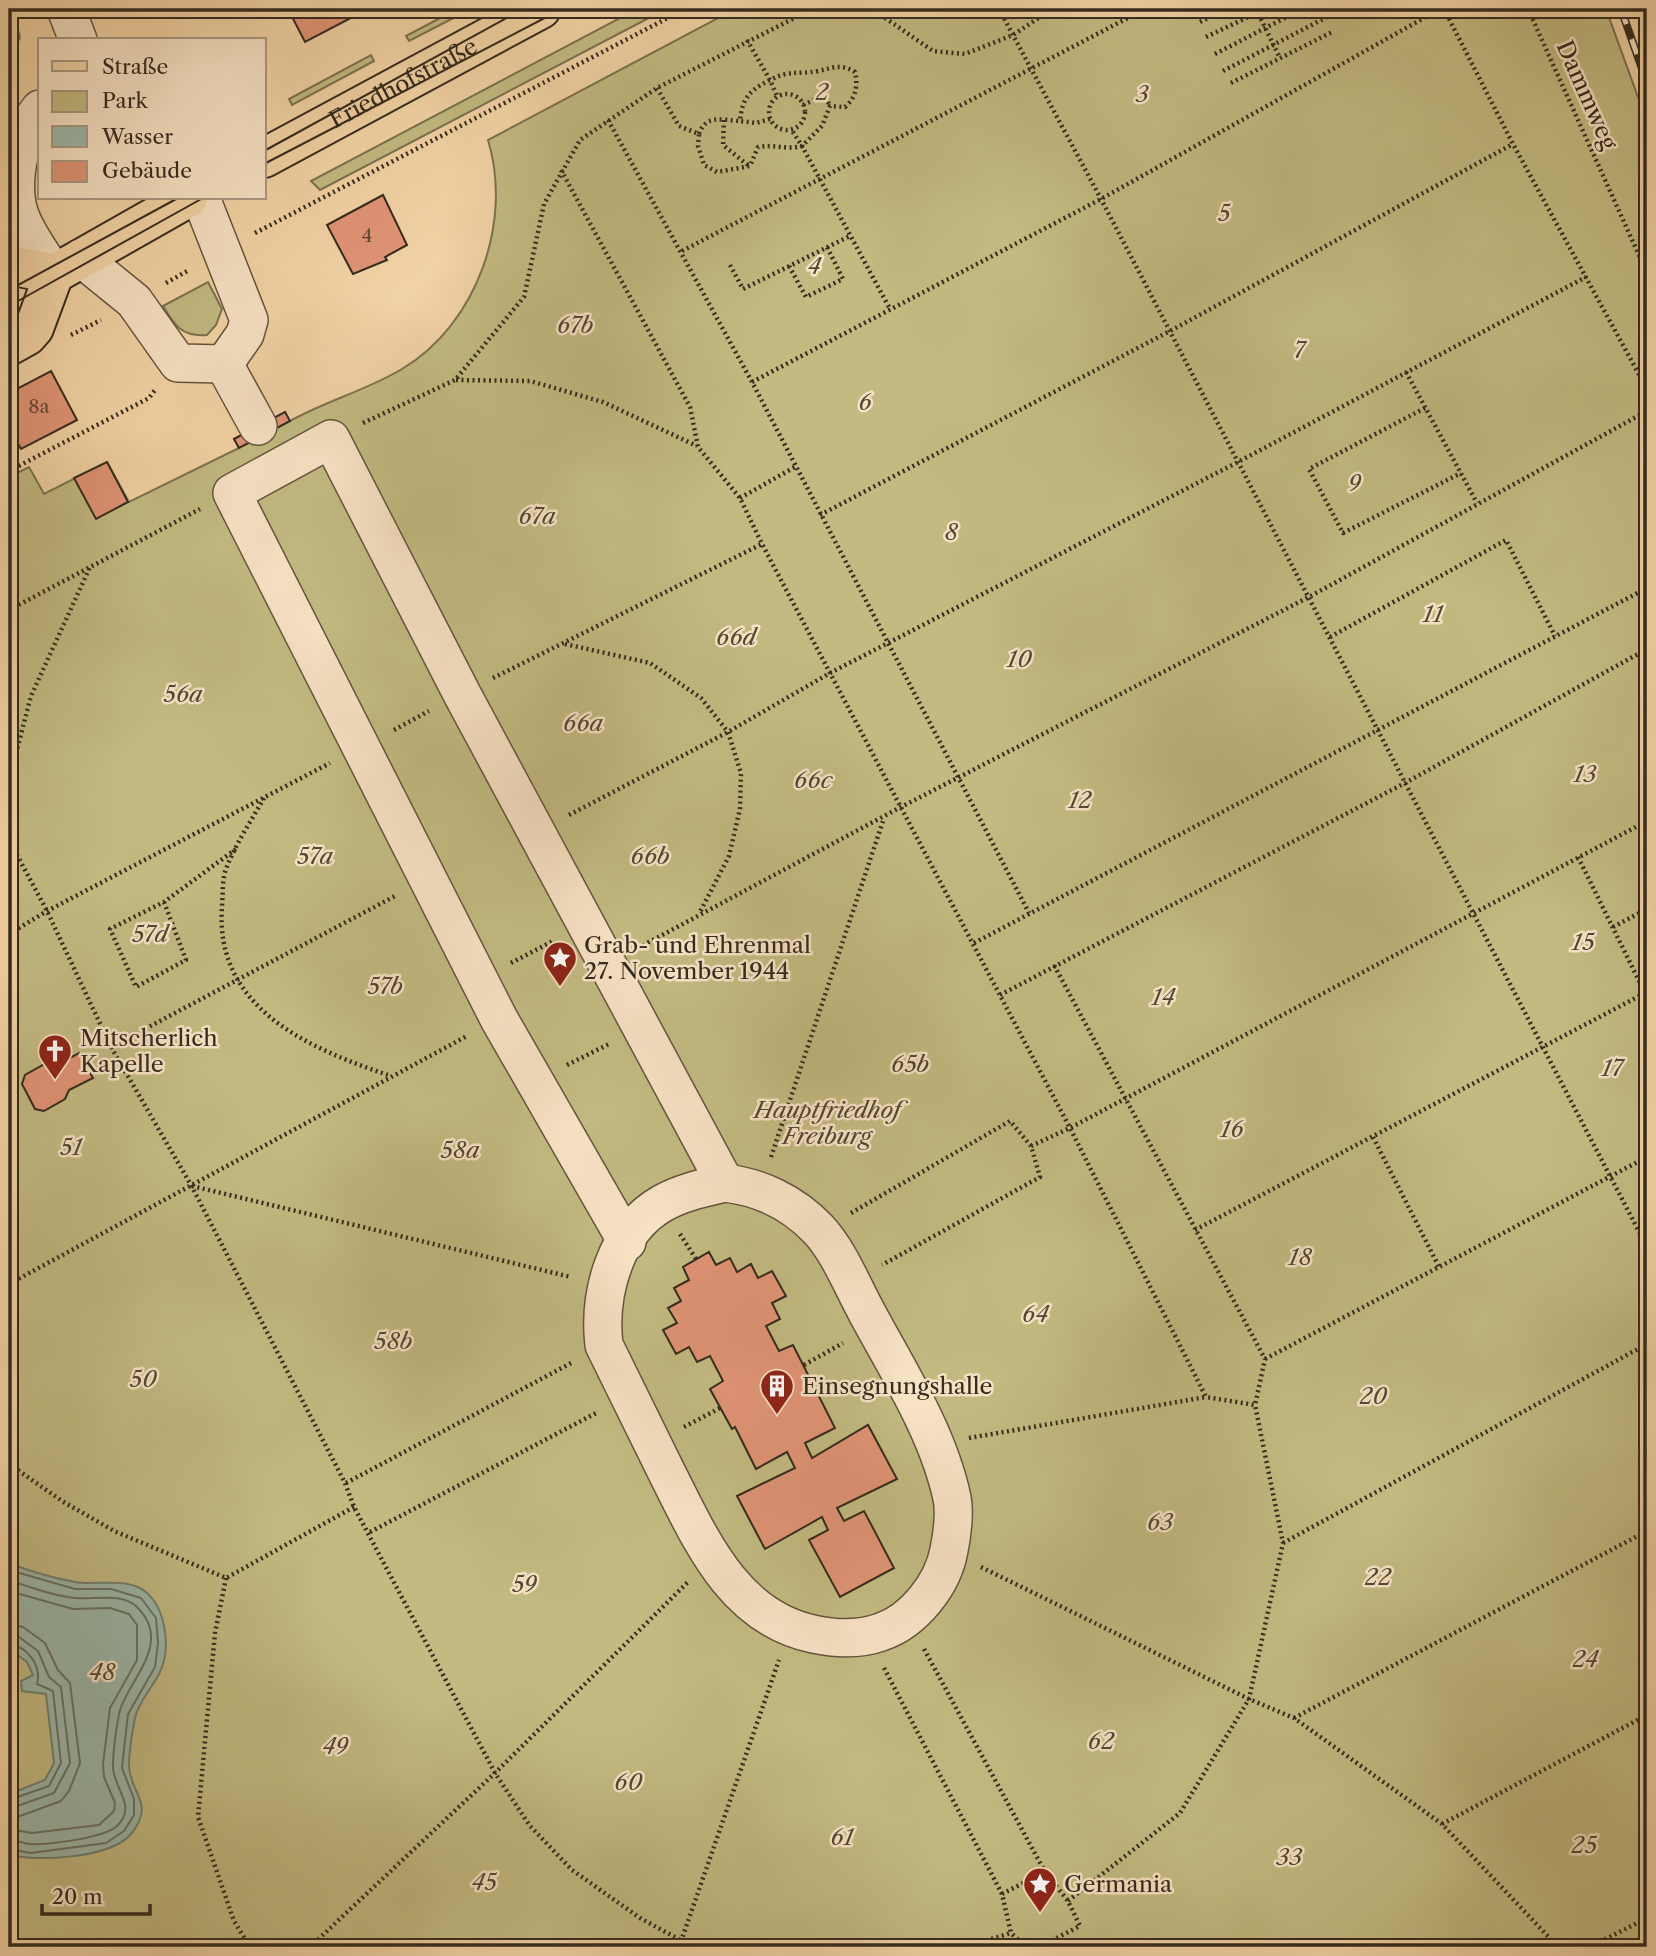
<svg xmlns="http://www.w3.org/2000/svg" width="1656" height="1956" font-family="'Libre Caslon Text',serif">
  <rect width="100%" height="100%" fill="#f2d3a5"/>
  <filter id="stains"><feTurbulence type="fractalNoise" baseFrequency=".00286" numOctaves="4"/><feColorMatrix values="0 0 0 0 .2 0 0 0 0 .09 0 0 0 0 .02 0 0 0 .5 -.17"/></filter>
  <radialGradient id="worn" r=".72"><stop offset=".6" stop-color="#630" stop-opacity="0"/><stop offset="1" stop-color="#630" stop-opacity=".3"/></radialGradient>
  <!-- green -->
  <g fill="#c2ba81" stroke="#7c7250" stroke-width="2">
    <path d="M457,9H471L409,41L406,36Z"/>
    <path d="M637,9H666L320,190L311,181Z"/>
    <path d="M735,9H1606L1647,122V1947H9V477L29,467L44,494L107,462L129,502L239,448L234,439L285,412L290,421C326,401 367,390 402,369C477,324 513,222 488,140Z"/>
    <path d="M371,55L374,61L292,105L289,99Z"/>
    <path d="M208,282L222,309L216,325L207,335C182,337 175,326 163,306Z"/>
  </g>
  <!-- water -->
  <path fill="#9bb7a9" stroke="#727f72" stroke-width="2" d="M9,1563C29,1571 53,1578 75,1582C97,1586 128,1576 147,1593C166,1610 171,1649 160,1672C153,1687 138,1702 135,1718C132,1733 129,1751 129,1766C130,1794 156,1803 131,1834C111,1858 39,1862 10,1855L12,1793L45,1780L54,1763L46,1694L22,1691L21,1681L33,1675L27,1662L9,1649Z"/>
  <g fill="none" stroke-linecap="round" stroke-linejoin="round">
    <!-- shore -->
    <g stroke="#687164" stroke-width="2">
      <path d="M9,1570L75,1589H111L141,1598L156,1618L158,1643L155,1667L128,1714L122,1768L134,1799V1815L124,1831L106,1843L31,1853L9,1849"/>
      <path d="M9,1580C29,1587 54,1596 75,1598C94,1600 122,1592 137,1607C175,1644 125,1683 119,1714C116,1730 113,1750 113,1767C113,1788 138,1806 117,1826C104,1838 48,1845 30,1844C23,1843 16,1840 9,1840"/>
      <path d="M9,1591L73,1609L110,1608L129,1614L137,1625V1660L110,1708L103,1764L104,1777L115,1803L114,1811L99,1825L32,1833L9,1829"/>
      <path d="M9,1624L23,1627L45,1643L58,1670L70,1683L80,1763L69,1791L61,1801L9,1820"/>
      <path d="M9,1635L19,1637L38,1651L49,1677L61,1687L70,1763L54,1793L9,1809"/>
      <path d="M9,1644C28,1647 42,1666 37,1684L53,1691L61,1763L49,1786L9,1800"/>
    </g>
    <!-- stream -->
    <path stroke="#727f72" stroke-width="10" d="M9,15L16,37L9,46"/>
  </g>
  <!-- building -->
  <g fill="#e09476" stroke="#352b1f" stroke-width="2">
    <path d="M288,9H368L305,42Z"/>
    <path d="M383,195L407,245L385,257L387,260L353,274L327,225Z"/>
    <path d="M51,371L77,420L21,449L9,427V393Z"/>
    <path d="M285,412L290,421L239,448L234,439Z"/>
    <path d="M107,462L128,502L96,519L74,478Z"/>
    <path d="M79,1053L93,1078L69,1090L65,1099L44,1111L35,1109L22,1084L25,1075L48,1062L57,1065Z"/>
    <path d="M709,1252L716,1265L730,1258L737,1272L751,1264L758,1278L772,1271L786,1296L772,1303L780,1319L766,1326L779,1351L793,1345L835,1428L805,1443L812,1458L868,1425L897,1479L837,1508L844,1521L864,1511L894,1568L840,1597L809,1540L828,1530L822,1517L765,1549L737,1496L795,1468L787,1452L756,1469L735,1427L732,1429L710,1389L723,1381L710,1356L697,1362L689,1347L676,1354L663,1330L677,1323L668,1308L681,1301L674,1288L689,1280L683,1267Z"/>
  </g>
  <g fill="none" stroke-linecap="round" stroke-linejoin="round">
    <!-- minor casing -->
    <g stroke="#645540" stroke-width="40">
      <g id="minor">
        <path d="M66,9L78,40"/>
        <path d="M40,109C20,132 10,182 19,212C25,233 43,255 54,274"/>
        <path d="M81,258L134,301L178,363L224,364L245,334L249,320L201,198"/>
        <path d="M224,364L258,426"/>
        <path d="M725,1183C760,1187 793,1203 818,1229C838,1250 852,1285 866,1311C897,1369 938,1432 952,1498C955,1512 952,1536 949,1550C943,1584 914,1621 881,1632C859,1640 836,1639 813,1634C733,1617 701,1540 667,1473C646,1431 625,1388 604,1345C598,1294 615,1230 663,1203C683,1192 704,1188 725,1183Z"/>
        <path d="M627,1242L499,1019L232,493L331,439L462,694L725,1183"/>
      </g>
    </g>
    <!-- major casing -->
    <g stroke="#352b1f" stroke-width="42">
      <g id="major">
        <path id="s1" d="M264,158L541,9"/>
        <path d="M9,265L54,274L188,198"/>
        <path d="M9,346L27,336L34,328L54,274"/>
      </g>
    </g>
    <!-- path -->
    <g stroke="#352b1f" stroke-width="4.5" stroke-dasharray="2 3.5" stroke-linecap="butt">
      <path d="M865,9L878,13L933,51L965,54L1013,35L1052,9"/>
      <path d="M999,9L1101,199L1647,1247"/>
      <path d="M1256,9L1280,58"/>
      <path d="M1444,9L1513,144L1647,389"/>
      <path d="M1528,9L1647,273"/>
      <path d="M1200,22L1226,9"/>
      <path d="M1206,37L1265,9"/>
      <path d="M747,40L770,80C792,69 797,75 818,71C833,68 841,63 855,72C858,85 856,98 845,107L830,106L822,126L802,146L890,309"/>
      <path d="M1215,54L1302,9"/>
      <path d="M1223,71L1327,17"/>
      <path d="M1231,83L1334,31"/>
      <path d="M657,88L679,126L699,134L698,146L704,165L717,172L750,166L758,147C775,144 786,150 802,146L791,129"/>
      <circle cx="787" cy="112" r="18"/>
      <path d="M803,105L816,99L827,100L830,106"/>
      <path d="M770,119L756,123L740,121C742,98 750,90 770,80L777,96"/>
      <path d="M608,120L752,382L1029,913"/>
      <path d="M724,120L723,145L749,166"/>
      <path d="M699,134C706,114 722,120 740,121"/>
      <path d="M561,170L690,407L698,447L740,498L762,544L1070,1128L1206,1397L1255,1405L1265,1359L1054,965"/>
      <path d="M255,233L685,9"/>
      <path d="M682,251L1145,9"/>
      <path d="M730,265L743,289L850,236"/>
      <path d="M789,266L806,297L843,279L827,247"/>
      <path d="M166,283L189,270"/>
      <path d="M71,335L101,320"/>
      <path d="M1406,372L1477,503"/>
      <path d="M456,380L530,381L603,402L697,446"/>
      <path d="M752,382L1101,199L1440,9"/>
      <path d="M1425,408L1309,469L1343,533L1461,473"/>
      <path d="M363,423L455,380L524,297L544,204L580,140L657,88L812,9"/>
      <path d="M9,471L149,398L155,390"/>
      <path d="M740,498L795,467"/>
      <path d="M820,515L1170,331L1513,144"/>
      <path d="M9,610L200,509"/>
      <path d="M1330,637L1506,540L1555,636"/>
      <path d="M565,644L650,663L701,698L728,732L741,773L740,809L729,856L700,912"/>
      <path d="M493,678L762,544"/>
      <path d="M394,730L429,711"/>
      <path d="M9,780L31,696L90,567"/>
      <path d="M264,798C251,821 235,845 226,869C222,880 223,895 222,906C214,1009 310,1049 391,1076"/>
      <path d="M569,815L728,732L830,673L1236,463L1586,277"/>
      <path d="M9,840L47,911L111,1047L191,1185L345,1483L354,1507L495,1773L530,1826L572,1870L640,1918L682,1941L708,1947"/>
      <path d="M1578,857L1645,993"/>
      <path d="M164,902L186,960L136,987L110,929L164,902L236,849"/>
      <path d="M1613,927L1647,909"/>
      <path d="M9,934L47,911L330,763"/>
      <path d="M974,943L1647,588"/>
      <path d="M638,948L901,807L1309,597L1647,411"/>
      <path d="M511,963L553,941"/>
      <path d="M1000,995L1405,783L1647,649"/>
      <path d="M111,1047L397,895"/>
      <path d="M567,1065L609,1044"/>
      <path d="M1373,1137L1439,1267"/>
      <path d="M1031,1146L1070,1128L1647,821"/>
      <path d="M771,1157L884,818"/>
      <path d="M192,1186L571,1277"/>
      <path d="M851,1213L1010,1121L1031,1146L1040,1177L882,1265"/>
      <path d="M1195,1230L1647,992"/>
      <path d="M680,1234L696,1259"/>
      <path d="M9,1284L467,1036"/>
      <path d="M1265,1359L1647,1157"/>
      <path d="M804,1365L843,1343"/>
      <path d="M684,1427L720,1408"/>
      <path d="M969,1438L1206,1397"/>
      <path d="M9,1464L62,1501L114,1531L226,1578L354,1507"/>
      <path d="M346,1483L573,1362"/>
      <path d="M370,1532L598,1412"/>
      <path d="M1283,1543L1647,1344"/>
      <path d="M981,1567L1249,1699L1294,1718L1442,1824L1558,1947"/>
      <path d="M226,1578L215,1633L198,1817L234,1921L250,1947"/>
      <path d="M924,1649L1045,1872"/>
      <path d="M884,1668L1002,1894"/>
      <path d="M1294,1718L1647,1531"/>
      <path d="M1442,1824L1647,1715"/>
      <path d="M1068,1901L1180,1813L1249,1699L1283,1543L1255,1405"/>
      <path d="M1055,1939L1059,1947"/>
      <path d="M310,1947L495,1773L688,1582"/>
      <path d="M679,1947L779,1660"/>
      <path d="M965,1947L1011,1933"/>
      <path d="M1026,1947L1011,1933L1002,1894L1045,1872L1068,1901L1080,1926L1039,1947"/>
      <path d="M1590,1947L1647,1918"/>
    </g>
    <!-- minor -->
    <use href="#minor" stroke="#f7e2c4" stroke-width="37"/>
    <!-- major -->
    <use href="#major" stroke="#f2d3a5" stroke-width="38"/>
    <!-- tram -->
    <g stroke="#352b1f" stroke-width="2">
      <path d="M264,151L523,9"/>
      <path d="M264,164L562,9"/>
      <path d="M9,290L178,198"/>
      <path d="M9,306L203,198"/>
    </g>
    <!-- rail casing -->
    <g stroke="#352b1f" stroke-width="8">
      <path id="rail" d="M1621,9L1647,83"/>
    </g>
    <!-- rail -->
    <use href="#rail" stroke="#f7e2c4" stroke-width="5" stroke-dasharray="16" stroke-linecap="butt"/>
  </g>
  <!-- icons -->
  <defs>
    <g id="sight-pin" transform="scale(1.75)"><path d="M0 17L-7.5 6A9.5 9.5 0 1 1 7.5 6Z" fill="#8f2418" stroke="#f7e2c4"/><path d="M0-6L1.8-2.2L6-1.7L2.9 1.2L3.7 5.4L0 3.3L-3.7 5.4L-2.9 1.2L-6-1.7L-1.8-2.2Z" fill="#fff"/></g>
    <g id="church-pin" transform="scale(1.75)"><path d="M0 17L-7.5 6A9.5 9.5 0 1 1 7.5 6Z" fill="#8f2418" stroke="#f7e2c4"/><path d="M-1.2-6h2.4v3.5h3.3v2.4h-3.3V6h-2.4V-.1h-3.3v-2.4h3.3Z" fill="#fff"/></g>
    <g id="building-pin" transform="scale(1.75)"><path d="M0 17L-7.5 6A9.5 9.5 0 1 1 7.5 6Z" fill="#8f2418" stroke="#f7e2c4"/><path d="M-4-6H4V6H1V3H-1V6H-4ZM-2.5-4.3h1.7v1.8h-1.7ZM.8-4.3h1.7v1.8H.8ZM-2.5-1h1.7V.8h-1.7ZM.8-1h1.7V.8H.8Z" fill="#fff"/></g>
  </defs>
  <g fill-rule="evenodd">
    <use href="#sight-pin" x="560" y="958"/>
    <use href="#church-pin" x="55" y="1051"/>
    <use href="#building-pin" x="777" y="1386"/>
    <use href="#sight-pin" x="1040" y="1884"/>
  </g>
  <g text-anchor="middle" dominant-baseline="central" stroke-width="5" stroke-linejoin="round" paint-order="stroke">
    <!-- number labels -->
    <g font-size="19" fill="#604535">
      <text x="367" y="235">4</text>
      <text x="39" y="406">8a</text>
    </g>
    <!-- street labels -->
    <g font-size="23" fill="#352b1f" stroke="#f7e2c4">
      <text stroke="none"><textPath href="#s1" startOffset="158">Friedhofstraße</textPath></text>
      <text transform="translate(1587 95) rotate(66)">Dammweg</text>
    </g>
    <!-- park labels -->
    <g font-size="23" font-style="italic" fill="#514833" stroke="#f7e2c4">
      <text x="822" y="92">2</text>
      <text x="1142" y="94">3</text>
      <text x="1224" y="213">5</text>
      <text x="814" y="266">4</text>
      <text x="575" y="325">67b</text>
      <text x="1299" y="350">7</text>
      <text x="865" y="402">6</text>
      <text x="1354" y="483">9</text>
      <text x="537" y="516">67a</text>
      <text x="951" y="532">8</text>
      <text x="1433" y="614">11</text>
      <text x="736" y="637">66d</text>
      <text x="1019" y="659">10</text>
      <text x="183" y="694">56a</text>
      <text x="583" y="723">66a</text>
      <text x="1585" y="774">13</text>
      <text x="813" y="780">66c</text>
      <text x="1080" y="800">12</text>
      <text x="315" y="856">57a</text>
      <text x="650" y="856">66b</text>
      <text x="150" y="934">57d</text>
      <text x="1583" y="942">15</text>
      <text x="385" y="986">57b</text>
      <text x="1163" y="997">14</text>
      <text x="910" y="1064">65b</text>
      <text x="1612" y="1068">17</text>
      <text x="827" y="1110">Hauptfriedhof<tspan x="827" dy="26">Freiburg</tspan></text>
      <text x="1232" y="1129">16</text>
      <text x="71" y="1147">51</text>
      <text x="460" y="1150">58a</text>
      <text x="1300" y="1257">18</text>
      <text x="1035" y="1314">64</text>
      <text x="393" y="1341">58b</text>
      <text x="143" y="1379">50</text>
      <text x="1373" y="1396">20</text>
      <text x="1160" y="1522">63</text>
      <text x="1378" y="1577">22</text>
      <text x="524" y="1584">59</text>
      <text x="1585" y="1659">24</text>
      <text x="102" y="1672">48</text>
      <text x="1101" y="1741">62</text>
      <text x="335" y="1746">49</text>
      <text x="628" y="1782">60</text>
      <text x="842" y="1837">61</text>
      <text x="1584" y="1845">25</text>
      <text x="1289" y="1857">33</text>
      <text x="484" y="1882">45</text>
    </g>
    <!-- poi labels -->
    <g font-size="23" fill="#352b1f" stroke="#f7e2c4" text-anchor="start">
      <text x="584" y="945">Grab- und Ehrenmal<tspan x="584" dy="26">27. November 1944</tspan></text>
      <text x="80" y="1038">Mitscherlich<tspan x="80" dy="26">Kapelle</tspan></text>
      <text x="802" y="1386">Einsegnungshalle</text>
      <text x="1064" y="1884">Germania</text>
    </g>
  </g>
  <!-- margin -->
  <rect width="1656" height="1956" fill="none" stroke="#f2d3a5" stroke-width="35"/>
  <rect x="10" y="10" width="1635" height="1935" fill="none" stroke="#352b1f" stroke-width="3.5"/>
  <rect x="18" y="18" width="1621" height="1921" fill="none" stroke="#352b1f" stroke-width="2"/>
  <!-- legend -->
  <rect x="38" y="38" width="228" height="161" fill="#f7e2c4" stroke="#a99982" stroke-width="2"/>
  <rect x="52" y="61" width="35" height="10" fill="#f2d3a5" stroke="#a99982" stroke-width="2"/>
  <text x="102" y="74" font-size="21" fill="#352b1f">Straße</text>
  <rect x="52" y="91" width="35" height="21" fill="#c2ba81" stroke="#a99982" stroke-width="2"/>
  <text x="102" y="108" font-size="21" fill="#352b1f">Park</text>
  <rect x="52" y="126" width="35" height="21" fill="#9bb7a9" stroke="#a99982" stroke-width="2"/>
  <text x="102" y="144" font-size="21" fill="#352b1f">Wasser</text>
  <rect x="52" y="161" width="35" height="21" fill="#e09476" stroke="#a99982" stroke-width="2"/>
  <text x="102" y="178" font-size="21" fill="#352b1f">Gebäude</text>
  <!-- scale -->
  <path d="M42 1904v10h108v-10" fill="none" stroke="#352b1f" stroke-width="3.5"/>
  <text x="52" y="1904" font-size="21" fill="#352b1f" stroke="#f7e2c4" stroke-width="5" paint-order="stroke">20 m</text>
  <rect width="100%" height="100%" filter="url(#stains)"/>
  <rect width="100%" height="100%" fill="url(#worn)"/>
</svg>
